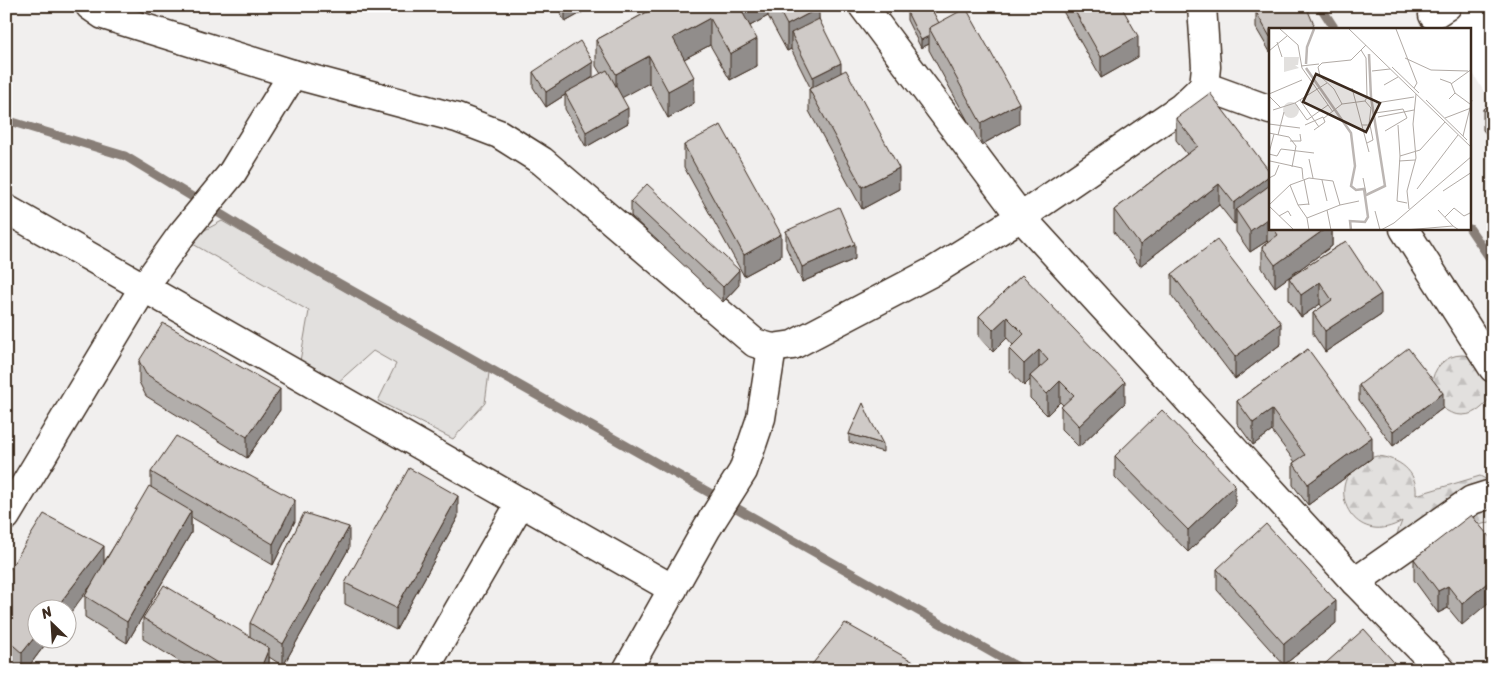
<svg xmlns="http://www.w3.org/2000/svg" width="1499" height="676" font-family="Sriracha,sans-serif">
  <defs>
    <pattern id="forest-firs" width="22" height="20" patternUnits="userSpaceOnUse" patternTransform="scale(1.25)"><rect width="22" height="20" fill="#e2e0de"/><path d="M5 1l3.5 6h-7zM16 11l3.5 6h-7z" fill="#c3c0be"/></pattern>
  </defs>
  <rect width="100%" height="100%" fill="#fff"/>
  <filter id="ink" filterUnits="userSpaceOnUse"><feTurbulence type="fractalNoise" baseFrequency=".02" numOctaves="2"/><feDisplacementMap in="SourceGraphic" scale="10" xChannelSelector="R" yChannelSelector="G"/><feConvolveMatrix kernelMatrix="1 2 1 2 8 2 1 2 1" color-interpolation-filters="sRGB"/></filter>
  <g filter="url(#ink)">
    <!-- built -->
    <path fill="#f1efee" fill-rule="evenodd" d="M6,6H1434L1447,29H1270V229H1470V68L1493,107V670H6ZM38,608H68V638H38Z"/>
    <!-- green -->
    <path fill="#e2e0de" stroke="#8e857e" d="M222,221L489,373L485,403L453,439L378,401L396,364L373,351L336,384L300,361L309,311L186,240Z"/>
    <!-- forest -->
    <g fill="url(#forest-firs)" stroke="#8e857e">
      <circle cx="1462" cy="385" r="30"/>
      <path d="M1377,456C1398,458 1418,471 1416,495L1480,476L1493,483V521L1459,531L1426,553L1394,542L1402,521C1349,553 1315,470 1377,456Z"/>
    </g>
    <g fill="none" stroke-linecap="round" stroke-linejoin="round">
      <!-- stream -->
      <g stroke="#887e77" stroke-width="9">
        <path d="M1320,6L1335,29"/>
        <path d="M6,120L125,156L273,246L1023,670"/>
        <path d="M1470,229L1493,263"/>
      </g>
      <!-- minor casing -->
      <g stroke="#3b2a1e" stroke-width="31">
        <g id="minor">
          <path d="M90,6L103,15L293,74L457,118L499,134L542,161L755,343L772,348L793,345L934,271L1021,217L1182,107L1204,86L1206,67L1202,6"/>
          <path d="M863,6L1021,217L1355,582L1441,670"/>
          <path d="M1433,15L1447,6"/>
          <path d="M1204,86L1270,110"/>
          <path d="M6,209L673,589"/>
          <path d="M1404,229L1493,368"/>
          <path d="M6,516L144,287L182,234L232,173L293,74"/>
          <path d="M1355,582L1472,500L1488,495L1493,496"/>
          <path d="M424,670L521,502"/>
          <path d="M627,670L707,528L743,471L761,418L772,348"/>
        </g>
      </g>
      <!-- minor -->
      <use href="#minor" stroke="#fff" stroke-width="28"/>
    </g>
    <!-- wall -->
    <g fill="#b2aeab" stroke="#3b2a1e">
      <path d="M556,6H583V12L565,22Z"/>
      <path d="M658,6H818L819,19L841,72L899,189L862,209L809,111V89H811L791,49L787,51L768,16L750,26L757,66L730,80L710,45L684,59L694,103L668,118L649,83L622,97L628,123L586,147L565,109V95L546,107L533,87V72L593,77L583,84L601,74L596,66V40Z"/>
      <path d="M898,6H913L901,12Z"/>
      <path d="M1060,6H1121L1138,57L1101,78Z"/>
      <path d="M907,12H923L939,23L1019,124L981,145L929,50V44L921,48L907,20Z"/>
      <path d="M1256,12L1314,29H1270V52L1256,28Z"/>
      <path d="M1493,101V142L1483,130V109Z"/>
      <path d="M1176,118L1270,172V229H1332V246L1275,287L1262,268V247L1268,242L1267,241L1250,252L1236,232V223L1234,224L1219,205L1140,266L1114,232V210L1187,154L1176,140Z"/>
      <path d="M684,145L781,256L744,276L684,167Z"/>
      <path d="M631,201L739,285L723,302L631,216Z"/>
      <path d="M786,231L855,259L802,282L786,247Z"/>
      <path d="M1346,241L1381,315L1325,352L1313,334V313L1322,307L1320,304L1301,317L1289,300V278Z"/>
      <path d="M1172,274L1281,344L1235,379L1172,296Z"/>
      <path d="M1022,275L1125,403L1079,447L1061,429V407L1063,405L1060,402L1047,415L1030,398V380L1024,386L1009,370V349L1013,345L1007,338L993,352L979,337V316Z"/>
      <path d="M1308,349L1372,458L1308,505L1293,485V463L1295,462L1272,431L1253,445L1237,423V401Z"/>
      <path d="M139,361L280,410L247,458L146,396L139,382Z"/>
      <path d="M1359,385L1443,408L1393,446L1359,400Z"/>
      <path d="M849,434L883,444V452L849,442Z"/>
      <path d="M1115,456L1235,506L1188,552L1115,477Z"/>
      <path d="M151,472L295,521L273,565L191,517V533L127,643L85,617V596L90,587L38,638H50L26,670H17L6,661V575L104,562L151,488Z"/>
      <path d="M458,517L396,630L345,604V583Z"/>
      <path d="M1493,541L1462,625L1448,608L1438,613L1414,580V559Z"/>
      <path d="M349,548L283,666L269,657V670H193L143,639V618L250,637V623Z"/>
      <path d="M1217,569L1336,623L1284,665L1217,590Z"/>
    </g>
    <!-- shaded-wall -->
    <g fill="#918d8b" stroke="#3b2a1e">
      <path d="M566,6H583V12L565,22V7Z"/>
      <path d="M739,6H768V16L739,32Z"/>
      <path d="M901,6H913L901,12Z"/>
      <path d="M819,8V34L791,33V49L787,51V25Z"/>
      <path d="M710,18V45L673,65V38Z"/>
      <path d="M929,36V44L921,48V40Z"/>
      <path d="M1138,36V57L1101,78V57Z"/>
      <path d="M757,39V66L730,80V54Z"/>
      <path d="M649,56V83L616,101V74Z"/>
      <path d="M593,62V77L546,107V92Z"/>
      <path d="M841,63V79L813,92V77Z"/>
      <path d="M694,77V103L668,118V91Z"/>
      <path d="M1019,103V124L981,145V123Z"/>
      <path d="M628,108V123L586,147V132Z"/>
      <path d="M899,168V189L862,209V187Z"/>
      <path d="M1270,175V196L1236,210V223L1234,224V203Z"/>
      <path d="M1219,184V205L1140,266V245Z"/>
      <path d="M1267,219V241L1250,252V231Z"/>
      <path d="M1325,229H1332V246L1275,287V265Z"/>
      <path d="M781,234V256L744,276V255Z"/>
      <path d="M855,244V259L802,282V267Z"/>
      <path d="M739,270V285L723,302V287Z"/>
      <path d="M1320,282V304L1301,317V295Z"/>
      <path d="M1381,294V315L1325,352V331Z"/>
      <path d="M1007,317V338L993,352V330Z"/>
      <path d="M1281,323V344L1235,379V357Z"/>
      <path d="M1039,350V372L1030,376V380L1024,386V364Z"/>
      <path d="M1060,381V402L1047,415V394Z"/>
      <path d="M1125,382V403L1079,447V426Z"/>
      <path d="M280,389V410L247,458V437Z"/>
      <path d="M1443,393V408L1393,446V431Z"/>
      <path d="M1272,410V431L1253,445V423Z"/>
      <path d="M1372,437V458L1308,505V484Z"/>
      <path d="M1235,485V506L1188,552V530Z"/>
      <path d="M458,496V517L396,630V608Z"/>
      <path d="M295,500V521L273,565V544Z"/>
      <path d="M191,511V533L127,643V622Z"/>
      <path d="M349,527V548L283,666V644Z"/>
      <path d="M104,546V568L68,616V608H56Z"/>
      <path d="M1493,578V599L1462,625V604Z"/>
      <path d="M1448,586V608L1438,613V591Z"/>
      <path d="M1336,601V623L1284,665V644Z"/>
      <path d="M38,633V638H50L26,670H22V653Z"/>
      <path d="M269,648V670H260Z"/>
    </g>
    <!-- building -->
    <g fill="#cfcac7" stroke="#3b2a1e">
      <path d="M658,6H739L757,39L730,54L710,18L673,38L694,77L668,91L649,56L616,74L596,40Z"/>
      <path d="M777,6H818L819,8L787,25Z"/>
      <path d="M918,6H920L923,12L931,8L939,23L929,28V36L921,40L907,12Z"/>
      <path d="M1072,6H1121L1138,36L1101,57Z"/>
      <path d="M1269,6H1306L1314,25L1309,29H1270V37L1256,12Z"/>
      <path d="M966,8L1019,103L981,123L929,28Z"/>
      <path d="M819,19L841,63L813,77L791,33Z"/>
      <path d="M580,41L593,62L546,92L533,72Z"/>
      <path d="M607,70L628,108L586,132L565,93Z"/>
      <path d="M846,70L899,168L862,187L809,89Z"/>
      <path d="M1210,93L1270,172V175L1234,203L1219,184L1140,245L1114,210L1198,146L1176,118Z"/>
      <path d="M1493,101V121L1483,109Z"/>
      <path d="M721,125L781,234L744,255L684,145Z"/>
      <path d="M647,184L739,270L723,287L631,201Z"/>
      <path d="M1270,185V224L1267,219L1250,231L1236,210Z"/>
      <path d="M839,207L855,244L802,267L786,231Z"/>
      <path d="M1274,229H1325L1275,265L1262,247L1278,235Z"/>
      <path d="M1217,240L1281,323L1235,357L1172,274Z"/>
      <path d="M1346,241L1381,294L1325,331L1313,313L1332,300L1320,282L1301,295L1289,278Z"/>
      <path d="M1022,275L1125,382L1079,426L1061,407L1074,395L1060,381L1047,394L1030,376L1048,360L1039,350L1024,364L1009,349L1024,334L1007,317L993,330L979,316Z"/>
      <path d="M163,323L280,389L247,437L146,374L139,361Z"/>
      <path d="M1408,348L1443,393L1393,431L1359,385Z"/>
      <path d="M1308,349L1372,437L1308,484L1293,463L1305,455L1272,410L1253,423L1237,401Z"/>
      <path d="M863,403L871,421L883,444L849,434Z"/>
      <path d="M1162,410L1235,485L1188,530L1115,456Z"/>
      <path d="M176,436L295,500L273,544L151,472Z"/>
      <path d="M409,468L458,496L396,608L345,583Z"/>
      <path d="M149,486L191,511L127,622L85,596Z"/>
      <path d="M304,513L349,527L283,644L250,623Z"/>
      <path d="M44,514L104,546L56,608H38V633L22,653L6,639V575Z"/>
      <path d="M1471,515L1493,541V578L1462,604L1448,586L1438,591L1414,559Z"/>
      <path d="M1266,524L1336,601L1284,644L1217,569Z"/>
      <path d="M164,585L269,648L260,670H229L143,618Z"/>
      <path d="M845,623L928,670H815L810,667Z"/>
      <path d="M1364,629L1401,670H1318Z"/>
      <path d="M1493,662V670H1492L1488,665Z"/>
    </g>
  </g>
  <!-- overview -->
  <g transform="translate(1269 28)">
    <rect width="202" height="202" fill="#fff"/>
    <path d="M15,29H30L29,37H26L30,40L15,44ZM14 82a8 8 0 1 1 16 0a8 8 0 1 1-16 0Z" fill="#e2e0de"/>
    <path fill="none" stroke="#bcb6b3" stroke-width="2.5" d="M37,36L38,19L45,1M37,40L82,105L86,138L82,158L87,162L95,161L99,189L96,194L81,193L82,202M95,168L116,158L102,69L100,26"/>
    <path fill="none" stroke="#b1aaa5" stroke-width="1" d="M11,1L29,17L33,40L64,84M80,1L203,120M127,1L148,55L145,60M8,14L13,29M92,22L97,30L98,69L96,73L73,76L65,61L51,48L49,39L53,35L82,32L97,17M0,23L18,8M136,30L162,42L199,43M32,38L50,36M123,39L150,65M103,43L121,41M171,51L182,55L186,65M182,56L203,41M115,57L129,49M83,60L100,124M0,66L33,52M0,68L12,80M180,71L186,65L201,76M31,72L50,99M157,72L198,112M96,73L102,80L100,96M26,75L38,92L59,77M107,75L145,69M4,82L26,75L58,55M106,85L134,81L138,90L116,103M109,89L145,82M55,90L73,76M176,90L202,80M0,96L31,100M36,97L54,89L56,94L45,102M93,97H101L104,112L98,115M129,97L131,128L128,173L138,175M0,105L20,109L27,118L23,139M9,107L15,84M194,108L203,72M21,113H32L31,106M0,125L5,106M0,126L8,128L12,121L45,125M131,128L151,122L176,94M40,131L44,150M1,133L33,140L34,151M130,133L146,132M0,150L6,147L10,137M94,150L97,165M35,151L40,177M53,152L58,173M21,157L29,177M148,161L189,107M174,163L203,144M40,176L29,177L38,190L40,202M0,177L21,157L40,150L64,153L71,177M0,178L25,202M140,181L138,163L147,130L144,96L147,66M58,182L62,202M169,182L184,198M106,183L111,202M10,188L19,183L22,188M176,189L185,180L195,188L203,184M38,190L71,177L90,173M112,202L125,195L203,128M136,202L184,198L190,202"/>
    <path fill="#3b2a1e" fill-opacity="0.15" stroke="#3b2a1e" stroke-width="2.5" d="M47,46L111,75L97,104L34,74Z"/>
    <rect width="202" height="202" fill="none" stroke="#3b2a1e" stroke-width="2.5"/>
  </g>
  <!-- margin -->
  <rect width="1499" height="676" fill="none" stroke="#fff" stroke-width="25"/>
  <rect x="12" y="12" width="1474" height="651" fill="none" stroke="#3b2a1e" stroke-width="2" filter="url(#ink)"/>
  <!-- north arrow -->
  <g transform="translate(52 624) rotate(335)"><circle r="24" fill="#ffffff" stroke="#b1aaa5"/>
  <path d="M0-4L9 19L0 12L-9 19Z" fill="#3b2a1e"/>
  <text y="-8" font-size="14" font-weight="bold" text-anchor="middle" fill="#3b2a1e">N</text>
  </g>
</svg>
